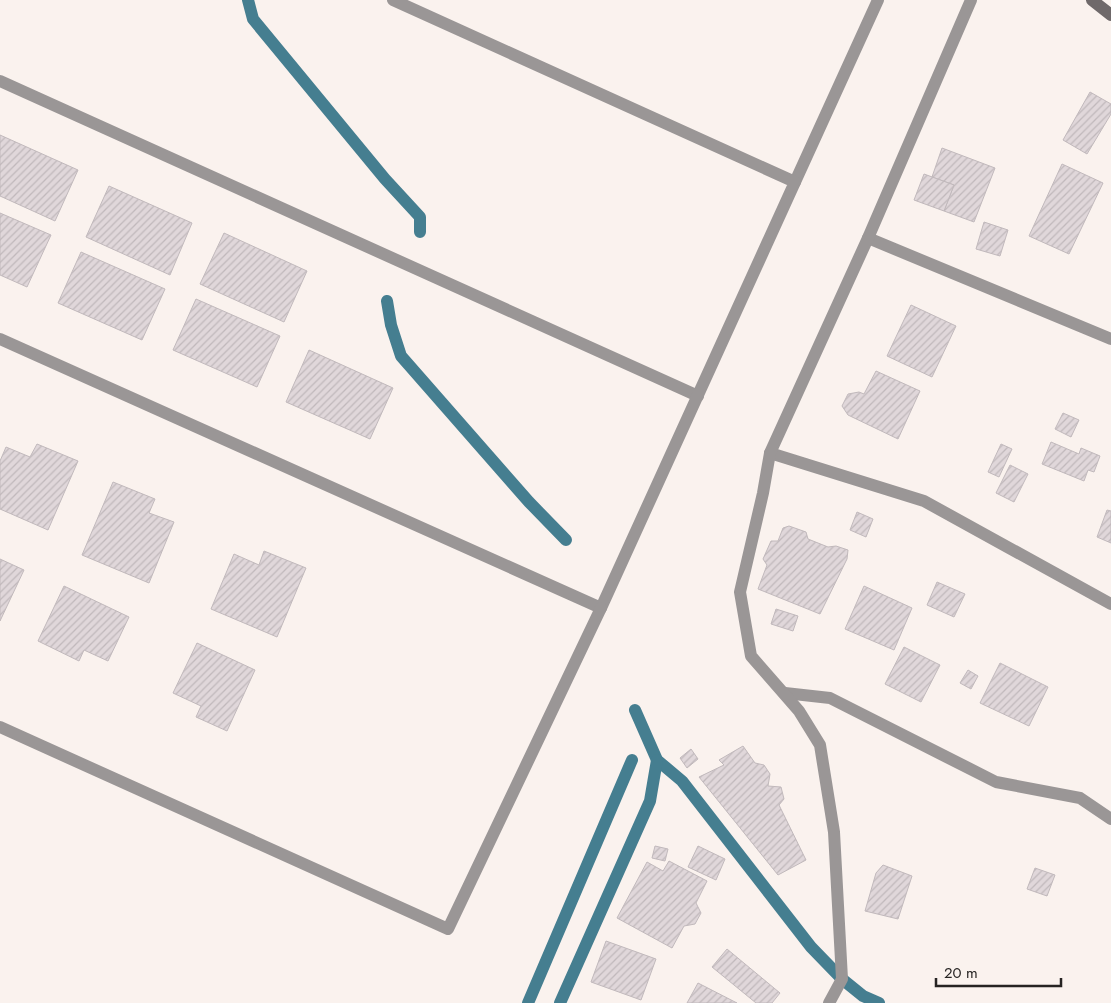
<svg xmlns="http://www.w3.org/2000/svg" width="1111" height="1003" font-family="Jost,sans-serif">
  <defs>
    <pattern id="building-hatch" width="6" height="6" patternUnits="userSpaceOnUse" patternTransform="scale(1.25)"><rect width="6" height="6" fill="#e0d7da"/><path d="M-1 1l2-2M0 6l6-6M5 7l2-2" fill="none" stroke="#c0b8bb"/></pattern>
  </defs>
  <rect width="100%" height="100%" fill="#faf2ee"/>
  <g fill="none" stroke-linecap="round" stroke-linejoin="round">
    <!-- stream -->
    <g stroke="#457e90" stroke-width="12">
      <path d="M248,0L253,19L385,179L420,217V232"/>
      <path d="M387,301L391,325L401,356L529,502L566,540"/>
      <path d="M635,710L657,760L682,781L811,947L842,979L863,996L879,1003"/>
      <path d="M528,1003L632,760"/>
      <path d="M560,1003L650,801L657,760"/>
    </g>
  </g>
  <!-- building -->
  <g fill="url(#building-hatch)" stroke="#c1b9bc">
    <path d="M1090,92L1111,104V114L1087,154L1063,140Z"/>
    <path d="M0,135L78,170L55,221L0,196Z"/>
    <path d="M942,148L995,168L974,222L944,211L954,185L932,177Z"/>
    <path d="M1062,164L1103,183L1069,254L1029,236Z"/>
    <path d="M924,174L954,185L944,211L914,200Z"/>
    <path d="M109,186L192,223L170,275L86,237Z"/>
    <path d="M0,213L51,235L27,287L0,275Z"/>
    <path d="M984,222L1008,230L1000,256L976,249Z"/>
    <path d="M224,233L307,271L284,322L200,284Z"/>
    <path d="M81,252L165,289L142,340L58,303Z"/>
    <path d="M196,299L280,336L257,387L173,350Z"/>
    <path d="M911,305L956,326L932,377L887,356Z"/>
    <path d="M309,350L393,388L370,439L286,402Z"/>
    <path d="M876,371L920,391L898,439L848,415L842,406L848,394L859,392L864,394Z"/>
    <path d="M1063,413L1079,420L1071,437L1055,429Z"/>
    <path d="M1051,442L1079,454L1081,448L1100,456L1094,472L1088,470L1084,481L1042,464Z"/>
    <path d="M37,444L78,461L48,530L0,509V461L6,447L30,457Z"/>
    <path d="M1001,444L1012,449L999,477L988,472Z"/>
    <path d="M1010,465L1028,474L1014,502L996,493Z"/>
    <path d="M113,482L155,499L149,513L174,522L149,583L82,555Z"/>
    <path d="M1107,510L1111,511V543L1097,537Z"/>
    <path d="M857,512L873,519L866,537L850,530Z"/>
    <path d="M789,526L806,532L808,539L828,547L836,546L848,550L847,559L820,614L758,589L767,565L763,559L771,541H778L783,528Z"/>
    <path d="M264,551L306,568L277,637L211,609L234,554L259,565Z"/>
    <path d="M0,559L24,570L0,621Z"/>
    <path d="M937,582L965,594L954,617L927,605Z"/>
    <path d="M64,586L129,617L108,661L84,650L79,661L38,641Z"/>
    <path d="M864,586L912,608L894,650L845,629Z"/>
    <path d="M776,609L798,616L793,631L771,624Z"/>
    <path d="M197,643L255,670L227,731L196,717L201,706L173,693Z"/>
    <path d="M904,647L940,665L921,702L885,684Z"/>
    <path d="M1000,663L1048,687L1029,726L980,703Z"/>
    <path d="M968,670L978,676L971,689L960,683Z"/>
    <path d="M743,746L755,763L764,765L770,774L768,786L781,787L784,799L779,805L806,860L778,875L699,777L724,765L719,760Z"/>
    <path d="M691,749L698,759L687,768L680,758Z"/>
    <path d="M655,846L668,849L665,861L652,858Z"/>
    <path d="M698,846L725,859L716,880L688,867Z"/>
    <path d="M669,861L707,881L696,903L701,913L695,924L684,926L672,948L617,918L647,862L663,871Z"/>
    <path d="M883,865L912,876L898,919L865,911L876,873Z"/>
    <path d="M1035,868L1055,875L1047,896L1027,889Z"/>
    <path d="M606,941L656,959L641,1000L591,982Z"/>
    <path d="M727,949L780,993L772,1003H756L712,967Z"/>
    <path d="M698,983L737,1003H687Z"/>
  </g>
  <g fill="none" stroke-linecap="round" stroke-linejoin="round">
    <!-- street -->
    <g stroke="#9a9696" stroke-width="12">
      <path d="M0,81L698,396"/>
      <path d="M795,182L878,0"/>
      <path d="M868,238L1111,339"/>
      <path d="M0,339L601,608L795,182L393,0"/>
      <path d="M770,453L924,501L1111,604"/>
      <path d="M785,693L830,698L996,782L1080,798L1111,819"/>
      <path d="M0,727L448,929L601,608"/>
      <path d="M829,1003L842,979L834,832L820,745L799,711L751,656L740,592L763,493L770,453L868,238L971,0"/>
    </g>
    <!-- secondary -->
    <path stroke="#6f696a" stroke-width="12" d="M1092,0L1111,15"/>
  </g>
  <!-- scale -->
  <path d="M936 978v8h125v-8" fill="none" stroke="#262322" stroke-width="2.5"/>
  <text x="944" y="978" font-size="15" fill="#262322" stroke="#faf2ee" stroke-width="4" paint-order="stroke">20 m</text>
</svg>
